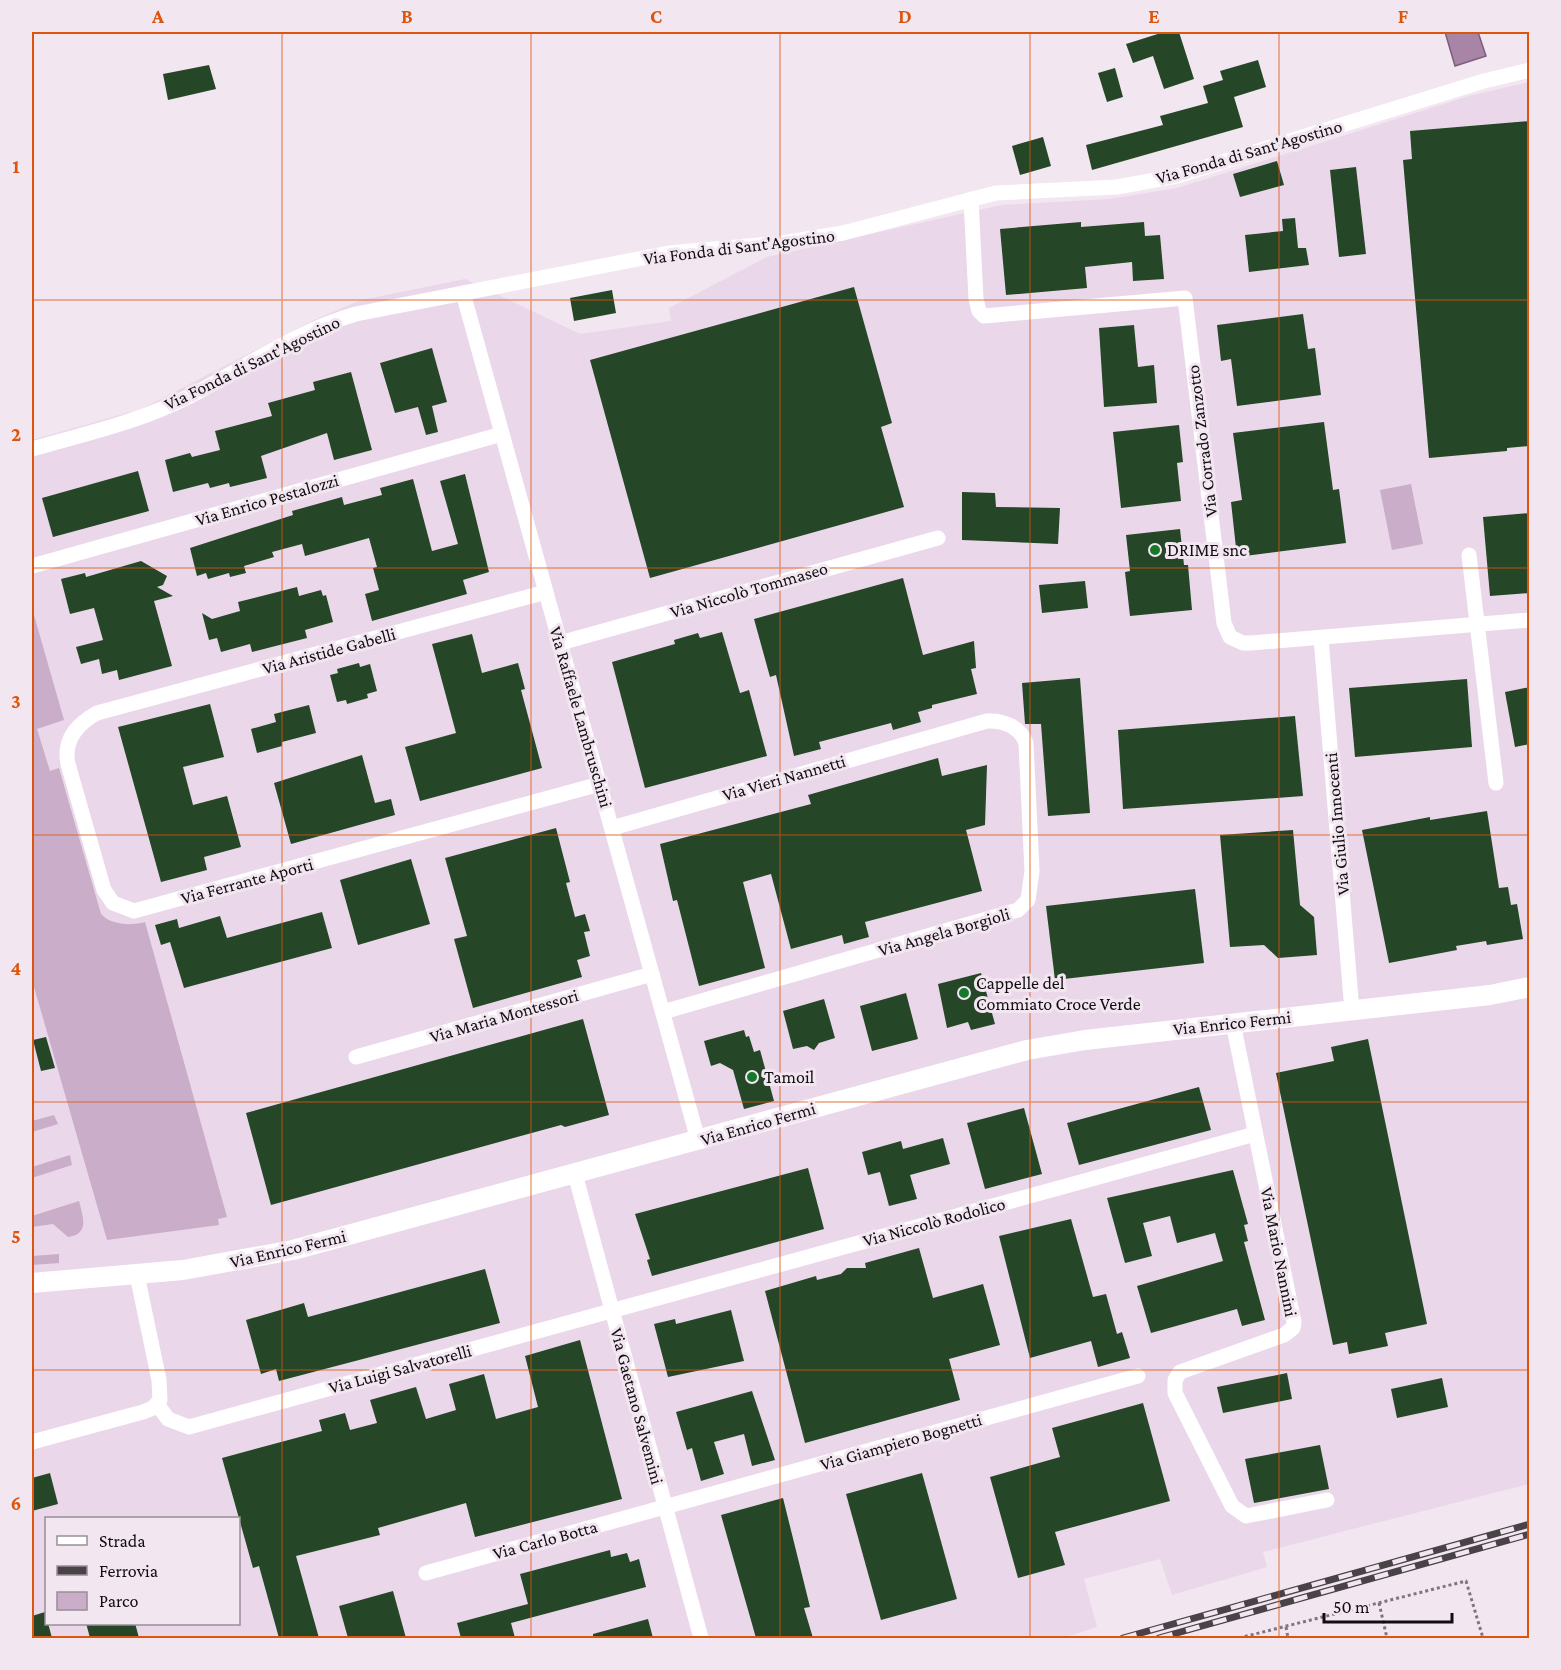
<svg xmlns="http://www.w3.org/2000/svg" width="1561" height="1670" font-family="'Crimson Pro',serif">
  <rect width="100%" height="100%" fill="#f2e6f1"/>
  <!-- built -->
  <path fill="#ead8ea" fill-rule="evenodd" d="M1529,82V1484L1263,1552L1267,1567L1172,1595L1160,1559L1084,1579L1097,1627L1063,1638H32V440L141,409L312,321L361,300L465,279L580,334L671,321L669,308L767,257L1001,205L1109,199L1177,188L1469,96ZM46,1518H238V1624H46Z"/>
  <!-- green -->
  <g fill="#caadc9">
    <path d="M1411,484L1423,544L1392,550L1380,490Z"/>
    <path d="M32,608L64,720L37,729L50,771L59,768L101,914C111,925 131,926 145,922L227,1217L218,1219L219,1225L107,1240L32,980Z"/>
    <path d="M54,1115L58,1124L32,1132V1121Z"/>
    <path d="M70,1155L72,1165L32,1178V1167Z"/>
    <path d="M79,1201C83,1217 90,1234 68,1237L53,1224L32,1227V1216Z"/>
    <path d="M59,1254V1263L32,1265V1256Z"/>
  </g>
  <!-- water -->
  <path fill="#a884a7" stroke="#7b607a" stroke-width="1.5" d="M1445,32H1478L1486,56L1455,66Z"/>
  <!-- building -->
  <g fill="#254627">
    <path d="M1164,32H1179L1194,79L1164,89L1153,56L1133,63L1126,44Z"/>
    <path d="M1258,60L1266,87L1234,97L1243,127L1092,170L1086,145L1163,125L1160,116L1208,103L1203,86L1223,80L1220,71Z"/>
    <path d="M209,65L216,89L168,100L163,74Z"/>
    <path d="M1115,68L1123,97L1107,102L1098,73Z"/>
    <path d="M1530,121V446L1507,448V451L1429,458L1403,160L1412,159L1410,131Z"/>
    <path d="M1043,137L1051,166L1020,175L1012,146Z"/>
    <path d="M1277,161L1284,185L1240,197L1233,174Z"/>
    <path d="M1356,167L1366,254L1339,257L1330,170Z"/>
    <path d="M1295,218L1298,248H1306L1309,265L1249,272L1245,235L1283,231L1282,219Z"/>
    <path d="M1081,222V227L1144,222L1145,236L1160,235L1164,279L1133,281L1132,262L1085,267L1087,288L1006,295L1000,229Z"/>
    <path d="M854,287L892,423L881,427L904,507L650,578L590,360Z"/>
    <path d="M612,290L616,313L574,321L570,298Z"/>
    <path d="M1303,314L1308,349L1315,348L1321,395L1237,406L1231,359L1221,361L1217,325Z"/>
    <path d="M1134,325L1138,367L1154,365L1157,403L1104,407L1099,328Z"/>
    <path d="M432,348L447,402L432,406L438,432L426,435L418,407L395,413L380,363Z"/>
    <path d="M351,372L372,450L334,460L327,433L261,456L267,478L230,487L229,483L210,488L208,483L173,492L165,460L190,453L192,457L220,450L215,431L272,416L268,403L315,390L313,382Z"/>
    <path d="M1324,422L1333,490L1339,489L1346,543L1237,557L1231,502L1242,500L1233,433Z"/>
    <path d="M1179,425L1183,462L1177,463L1181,501L1121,508L1113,432Z"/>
    <path d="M138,471L149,511L53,537L42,498Z"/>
    <path d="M465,474L489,572L463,580L467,594L372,621L365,594L379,590L373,568L377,567L369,538L305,556L302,544L272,552L274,557L244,566L246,573L230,577L229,573L208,579L206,573L197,576L190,548L293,515L292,511L342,497L344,505L382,495L380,488L413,479L432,551L458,544L440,481Z"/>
    <path d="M962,492L995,493L996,507L1060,508L1058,544L962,540Z"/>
    <path d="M1530,513V593L1490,596L1483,517Z"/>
    <path d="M1180,529L1184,565H1188L1192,610L1130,616L1125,572L1130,571L1126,535Z"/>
    <path d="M141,561L167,576L163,585L157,587L173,596L154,601L172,666L119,680L117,670L102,674L99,659L81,664L76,647L103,640L94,608L70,614L61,579L85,573L86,577Z"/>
    <path d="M903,578L923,655L974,641L976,668L971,669L977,694L932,705V708L918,712L921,722L893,730L891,723L819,742L821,749L794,756L776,675L770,677L754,619Z"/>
    <path d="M1085,581L1088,608L1042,613L1039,585Z"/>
    <path d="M297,587L299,596L321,590L323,596L326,595L333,622L305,630L307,638L252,652L250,644L221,652L217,638L209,640L202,613L212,619L240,611L238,602Z"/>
    <path d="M722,632L740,693L749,690L767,756L645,788L612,662L675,644L674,640L698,633L700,638Z"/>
    <path d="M472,634L482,673L518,663L525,689L521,690L542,768L420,801L405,747L456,733L432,644Z"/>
    <path d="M359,663L360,667L370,664L377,691L367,694L368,698L347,704L346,700L337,702L330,675L338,673L337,669Z"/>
    <path d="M1080,678L1090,813L1048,816L1041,724H1025L1022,683Z"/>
    <path d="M1467,679L1472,747L1355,757L1349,688Z"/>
    <path d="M1530,687V744L1515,747L1505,692Z"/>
    <path d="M210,704L224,757L183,767L193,805L227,796L241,847L204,857L207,870L161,882L118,727Z"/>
    <path d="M309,705L316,733L282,742V746L257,753L251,729L276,722L274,714Z"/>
    <path d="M1295,716L1303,796L1123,809L1118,730Z"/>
    <path d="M362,755L375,803L391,799L395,815L291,844L274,783Z"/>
    <path d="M938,758L942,776L987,765L985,825L966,830L982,891L865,922L869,937L844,944L842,935L791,949L771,874L743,882L765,968L699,986L677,900L673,901L660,844L811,804L808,795Z"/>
    <path d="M1487,811L1499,888L1508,887L1511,905L1517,904L1523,939L1487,945L1486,941L1456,946L1457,950L1389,963L1362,830L1430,817V820Z"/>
    <path d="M556,828L570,882L566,883L575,917L585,914L590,931L584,932L590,956L577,960L582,977L473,1008L454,939L467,936L445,858Z"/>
    <path d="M1293,830L1300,905L1314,917L1317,955L1278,958L1264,945L1230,947L1220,835Z"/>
    <path d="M411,859L430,924L358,945L340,880Z"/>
    <path d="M1195,889L1204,963L1055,980L1046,906Z"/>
    <path d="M322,912L332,948L184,988L170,942L161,945L155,925L177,919L179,928L220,916L227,938Z"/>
    <path d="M981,973L995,1024L971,1030L968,1022L947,1028L938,984Z"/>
    <path d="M906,993L918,1039L872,1051L860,1006Z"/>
    <path d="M824,999L835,1038L819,1043L814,1050L807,1046L793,1049L783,1011Z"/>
    <path d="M583,1019L609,1115L565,1127L561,1125L271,1205L246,1113Z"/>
    <path d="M744,1030L746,1037L749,1036L754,1052L760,1050L774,1101L744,1109L733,1070L720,1063L711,1066L704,1041Z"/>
    <path d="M46,1037L55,1068L41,1071L33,1040Z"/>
    <path d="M1368,1039L1427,1324L1385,1333L1388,1346L1349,1354L1347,1342L1333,1345L1276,1073L1334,1061L1331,1047Z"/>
    <path d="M1199,1087L1211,1130L1079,1165L1067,1123Z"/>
    <path d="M1024,1108L1042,1174L985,1189L967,1123Z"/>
    <path d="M943,1138L950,1164L910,1175L917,1199L889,1206L880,1172L868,1175L862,1152L901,1141L903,1149Z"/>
    <path d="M808,1168L824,1229L652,1276L647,1260L650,1259L635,1214Z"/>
    <path d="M1233,1170L1248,1224L1244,1225L1248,1241L1244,1242L1265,1320L1242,1326L1237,1309L1151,1333L1137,1286L1223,1261L1215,1233L1177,1243L1170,1216L1143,1223L1152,1256L1125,1263L1107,1198Z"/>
    <path d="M1071,1219L1093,1297L1106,1294L1117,1334L1122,1332L1130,1358L1098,1367L1091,1341L1030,1358L999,1236Z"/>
    <path d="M919,1248L933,1298L983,1284L1000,1345L949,1359L960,1400L805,1443L765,1291L816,1276L817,1280L841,1274L847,1268H866L865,1263Z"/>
    <path d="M485,1269L500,1323L279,1381L276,1369L261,1374L246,1320L304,1303L308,1317Z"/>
    <path d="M731,1310L744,1361L668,1377L654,1324L675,1319L676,1324Z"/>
    <path d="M580,1340L622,1499L475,1537L466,1503L378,1528L380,1535L296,1556L319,1638H279L259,1566L253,1568L222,1458L322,1431L319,1420L345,1413L350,1430L377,1423L370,1400L416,1387L426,1419L456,1410L449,1384L484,1374L496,1419L538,1407L525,1356Z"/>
    <path d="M1287,1373L1292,1399L1223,1413L1217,1387Z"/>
    <path d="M1442,1378L1448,1407L1397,1418L1391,1389Z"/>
    <path d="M752,1391L775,1460L752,1466L744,1434L714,1442L724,1474L701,1481L692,1448L687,1450L676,1412Z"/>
    <path d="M1143,1403L1170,1501L1055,1532L1065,1565L1018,1578L990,1477L1060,1457L1052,1428Z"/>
    <path d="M1320,1445L1329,1489L1254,1503L1245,1459Z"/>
    <path d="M50,1473L58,1504L32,1511V1478Z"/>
    <path d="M922,1473L957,1599L881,1620L846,1494Z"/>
    <path d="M783,1498L810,1607L804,1608L813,1638H756L721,1515Z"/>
    <path d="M610,1550L611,1557L627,1553L630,1562L639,1559L646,1587L511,1623L515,1638H461L457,1623L528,1604L520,1574Z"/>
    <path d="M393,1591L406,1638H348L339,1606Z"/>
    <path d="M45,1612L52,1638H32V1616Z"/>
    <path d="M648,1619L653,1638H593V1634Z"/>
    <path d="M86,1623H135L139,1638H90Z"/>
  </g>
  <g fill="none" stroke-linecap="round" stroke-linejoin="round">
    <!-- path -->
    <g stroke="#7e767d" stroke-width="3" stroke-dasharray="3 3" stroke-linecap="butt">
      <path d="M32,731L33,737"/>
      <path d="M1379,1603L1387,1638"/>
      <path d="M1286,1627L1288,1638"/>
      <path d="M1239,1638L1466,1581L1483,1638"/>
    </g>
    <!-- minor -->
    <g stroke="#fff" stroke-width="15">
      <path d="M971,199L976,299L979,311L984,316L1185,298L1224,623L1230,637L1243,643H1251L1530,620"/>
      <path d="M463,293L698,1140"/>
      <path d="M32,449C84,434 139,422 188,397C243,369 296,331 356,314L669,253L782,243L843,233L996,193L1117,187L1177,176L1484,81L1530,70"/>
      <path d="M1469,555L1496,783"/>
      <path d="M32,566L502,434"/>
      <path d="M546,592L97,713C77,724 63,740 68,764L104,890L113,903L134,911L600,784"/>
      <path d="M1321,638L1352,1011"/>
      <path d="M560,643L938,538"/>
      <path d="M612,828L987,721C1004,720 1020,727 1026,743L1032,871L1028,900L1018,910L663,1012"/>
      <path d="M1233,1023L1294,1322L1293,1328L1284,1335L1180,1372L1175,1380V1393L1232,1506L1246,1516L1327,1500"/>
      <path d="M356,1057L652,974"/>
      <path d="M575,1174L701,1638"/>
      <path d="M157,1404L168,1419L189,1427L1255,1134"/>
      <path d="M32,1442L143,1412L153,1408L160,1400L159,1380L137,1275"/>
      <path d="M426,1573L1138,1376"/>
    </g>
    <!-- tertiary -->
    <path stroke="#fff" stroke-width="20" d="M32,1283L183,1270L293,1250L1027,1050L1085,1040L1490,995L1530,987"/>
    <!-- rail casing -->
    <g stroke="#494348" stroke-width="7">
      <g id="rail">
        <path d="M1123,1638L1530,1524"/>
        <path d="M1159,1638L1530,1534"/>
      </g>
    </g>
    <!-- rail -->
    <use href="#rail" stroke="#f2e6f1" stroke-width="4.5" stroke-dasharray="14" stroke-linecap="butt"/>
  </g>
  <!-- grid -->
  <path fill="none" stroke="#dd550c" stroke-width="1.5" stroke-opacity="0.55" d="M282,32V1638M531,32V1638M780,32V1638M1030,32V1638M1279,32V1638M32,300H1530M32,568H1530M32,835H1530M32,1102H1530M32,1370H1530"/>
  <!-- markers -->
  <g fill="#167829" stroke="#f2e6f1" stroke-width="2">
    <circle cx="1155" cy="550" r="6"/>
    <circle cx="964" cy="993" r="6"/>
    <circle cx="752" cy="1077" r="6"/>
  </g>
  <g text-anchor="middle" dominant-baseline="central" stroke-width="6" stroke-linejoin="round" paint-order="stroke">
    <!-- street labels -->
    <g font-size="18" fill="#110d10" stroke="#f2e6f1">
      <text transform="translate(1249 152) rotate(-16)">Via Fonda di Sant'Agostino</text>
      <text transform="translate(739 247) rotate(-7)">Via Fonda di Sant'Agostino</text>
      <text transform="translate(252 363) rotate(-26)">Via Fonda di Sant'Agostino</text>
      <text transform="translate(1202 441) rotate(-97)">Via Corrado Zanzotto</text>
      <text transform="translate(267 500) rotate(-16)">Via Enrico Pestalozzi</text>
      <text transform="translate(749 590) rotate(-16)">Via Niccolò Tommaseo</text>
      <text transform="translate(329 651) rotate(-15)">Via Aristide Gabelli</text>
      <text transform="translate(581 717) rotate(74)">Via Raffaele Lambruschini</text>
      <text transform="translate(784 778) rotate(-16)">Via Vieri Nannetti</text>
      <text transform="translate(1337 824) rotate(-95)">Via Giulio Innocenti</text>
      <text transform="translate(247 881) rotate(-15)">Via Ferrante Aporti</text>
      <text transform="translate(944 932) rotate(-16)">Via Angela Borgioli</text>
      <text transform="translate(504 1016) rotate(-16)">Via Maria Montessori</text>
      <text transform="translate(1232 1023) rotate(-6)">Via Enrico Fermi</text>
      <text transform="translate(758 1124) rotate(-16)">Via Enrico Fermi</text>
      <text transform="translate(934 1222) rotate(-15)">Via Niccolò Rodolico</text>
      <text transform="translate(288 1249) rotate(-13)">Via Enrico Fermi</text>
      <text transform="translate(1279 1252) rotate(79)">Via Mario Nannini</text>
      <text transform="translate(400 1369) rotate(-15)">Via Luigi Salvatorelli</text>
      <text transform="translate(637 1406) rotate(75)">Via Gaetano Salvemini</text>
      <text transform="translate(901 1442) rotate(-16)">Via Giampiero Bognetti</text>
      <text transform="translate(545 1540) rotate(-15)">Via Carlo Botta</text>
    </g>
    <!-- poi labels -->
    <g font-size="18" fill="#110d10" stroke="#f2e6f1" text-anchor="start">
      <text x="1167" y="550">DRIME snc</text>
      <text x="976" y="983">Cappelle del<tspan x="976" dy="21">Commiato Croce Verde</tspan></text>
      <text x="764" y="1077">Tamoil</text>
    </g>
  </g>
  <!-- border -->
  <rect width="1561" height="1670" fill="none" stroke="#f2e6f1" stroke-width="66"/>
  <!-- legend -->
  <rect x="45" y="1517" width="195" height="108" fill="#f2e6f1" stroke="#988f97" stroke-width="1.5"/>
  <rect x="57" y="1536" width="30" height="9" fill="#ffffff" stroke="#988f97" stroke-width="1.5"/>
  <text x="99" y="1547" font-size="18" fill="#110d10">Strada</text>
  <rect x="57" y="1566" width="30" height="9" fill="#494348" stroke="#988f97" stroke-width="1.5"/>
  <text x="99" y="1577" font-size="18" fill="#110d10">Ferrovia</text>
  <rect x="57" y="1592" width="30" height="18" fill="#caadc9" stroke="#988f97" stroke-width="1.5"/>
  <text x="99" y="1607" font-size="18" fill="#110d10">Parco</text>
  <!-- scale -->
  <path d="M1324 1613v9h128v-9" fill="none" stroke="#110d10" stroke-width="3"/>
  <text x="1333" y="1613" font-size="18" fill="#110d10" stroke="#f2e6f1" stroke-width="4.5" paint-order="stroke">50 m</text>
  <rect x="33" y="33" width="1495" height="1604" fill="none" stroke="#dd550c" stroke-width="2"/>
  <g font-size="20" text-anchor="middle" font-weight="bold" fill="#dd550c">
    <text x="158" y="23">A</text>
    <text x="407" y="23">B</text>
    <text x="656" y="23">C</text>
    <text x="905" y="23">D</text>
    <text x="1154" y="23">E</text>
    <text x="1403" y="23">F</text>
    <text x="16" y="173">1</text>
    <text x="16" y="441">2</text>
    <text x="16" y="708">3</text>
    <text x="16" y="975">4</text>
    <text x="16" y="1243">5</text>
    <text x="16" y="1510">6</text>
  </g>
</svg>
